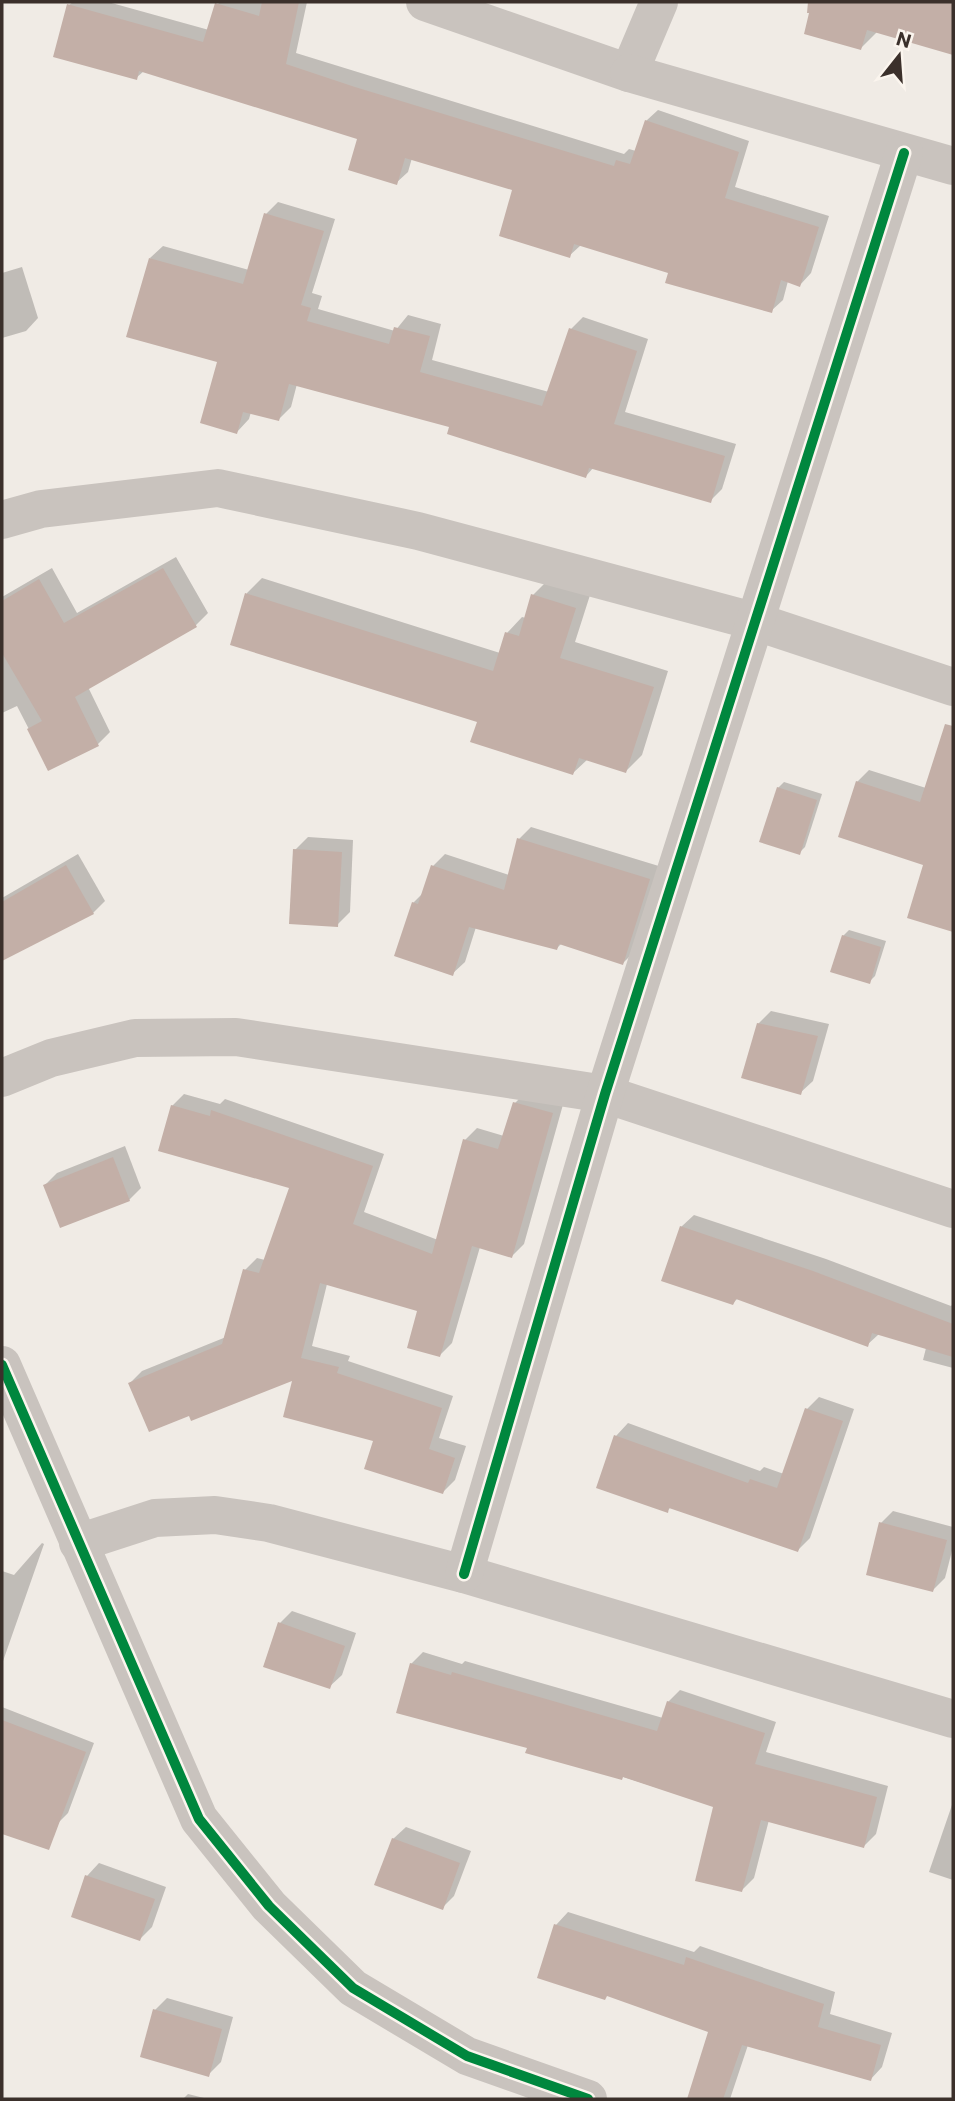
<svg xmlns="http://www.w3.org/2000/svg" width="955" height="2101" font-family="Commissioner,sans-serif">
  <rect width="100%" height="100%" fill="#f0ebe5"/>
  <!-- shadow -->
  <g fill="#0003">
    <path d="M73,2H108L209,30L219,2H307L296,53L624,154L629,149L636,151L646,121L658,110L749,141L735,187L829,216L811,273L800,285L788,281L783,300L771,311L670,272L581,245L569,256L514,188L412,158L408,172L396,183L359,137L144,71L136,78L69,5Z"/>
    <path d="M815,2H953V53L878,31L861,48L806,33Z"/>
    <path d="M278,202L335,219L312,293L322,296L318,309L395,331L408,315L441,324L432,360L549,392L571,329L583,317L648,339L625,412L736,444L722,489L710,501L594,467L586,476L451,426L297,384L291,407L279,419L251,412L249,419L237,432L219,360L150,258L163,246L249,270L266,214Z"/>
    <path d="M22,267L38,318L26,331L2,338V273Z"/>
    <path d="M176,557L208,613L196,625L88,687L110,732L98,744L49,768L17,706L2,713V597L52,568L77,613Z"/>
    <path d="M262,578L500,653L507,633L522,617L526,618L533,595L549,579L591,592L575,642L668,671L642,755L626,771L588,759L573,773L479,721L232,644L247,593Z"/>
    <path d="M950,742L953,743V931L909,917L926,864L857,782L869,770L926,788Z"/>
    <path d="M784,782L822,794L805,847L799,853L778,788Z"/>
    <path d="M531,827L662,867L635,951L623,963L562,943L557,948L476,927L465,962L452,974L413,903L424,892L433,866L445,854L509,875L519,839Z"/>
    <path d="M308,837L353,840L350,912L337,925L295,850Z"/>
    <path d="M78,854L105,901L93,913L2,960V898Z"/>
    <path d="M849,930L886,941L875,976L869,982L843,936Z"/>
    <path d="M771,1011L829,1024L813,1081L800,1093L758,1024Z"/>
    <path d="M527,1091L564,1101L524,1244L512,1256L480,1247L452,1343L440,1355L419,1310L327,1284L312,1346L350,1356L348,1361L453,1396L439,1438L466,1446L455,1480L443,1492L294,1378L189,1413L130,1383L142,1371L226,1337L245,1270L257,1258L265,1260L291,1187L172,1106L184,1094L220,1104L225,1099L384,1154L364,1212L438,1240L465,1140L477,1128L504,1136L515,1103Z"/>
    <path d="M125,1146L141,1188L129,1200L45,1185L57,1173Z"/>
    <path d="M694,1215L826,1259L951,1306L953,1304V1368L923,1360L926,1348L879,1334L867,1345L738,1298L733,1303L681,1227Z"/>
    <path d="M819,1397L854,1409L810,1538L798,1550L671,1507L667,1511L598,1487L616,1436L628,1423L760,1471L764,1467L784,1474L807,1409Z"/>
    <path d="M893,1511L953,1527V1547L945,1578L933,1590L881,1523Z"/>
    <path d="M42,1543L44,1544L2,1664V1571L14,1575Z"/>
    <path d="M292,1611L356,1633L342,1675L329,1687L280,1623Z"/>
    <path d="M423,1652L462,1664L465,1661L663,1718L668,1702L680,1690L776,1722L766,1752L888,1786L876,1834L864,1846L769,1820L754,1878L742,1890L715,1806L529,1747L411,1664Z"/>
    <path d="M2,1707L94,1743L68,1813L59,1822L8,1775L2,1773Z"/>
    <path d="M953,1802V1880L929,1872Z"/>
    <path d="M406,1827L471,1851L454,1896L442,1908L393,1839Z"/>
    <path d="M99,1863L166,1887L152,1927L140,1939L87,1876Z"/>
    <path d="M568,1912L694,1952L700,1946L835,1992L830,2014L892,2033L882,2067L870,2080L748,2045L730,2099H689L710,2030L556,1925Z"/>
    <path d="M167,1998L233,2017L221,2062L208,2075L155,2010Z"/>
    <path d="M188,2094L208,2099H183Z"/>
  </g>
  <!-- building -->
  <g fill="#c3afa7">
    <path d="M262,2H299L286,64L355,87L614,166L616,160L630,164L645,120L739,152L725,198L819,227L800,287L781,280L772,313L665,283L668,273L574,244L570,258L499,236L512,190L405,158L397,185L348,170L357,139L139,71L137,80L53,57L67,4L203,42L215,3L259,16Z"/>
    <path d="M808,2H953V55L867,30L861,50L804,34L809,13H807Z"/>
    <path d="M264,213L324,231L301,305L311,308L307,321L389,344L394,327L430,336L420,372L542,406L569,328L637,351L614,424L725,456L711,503L589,468L586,478L447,434L449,427L289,384L279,421L243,412L237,434L200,423L217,362L126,337L149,258L243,284Z"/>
    <path d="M163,568L197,627L75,697L99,746L48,771L27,729L42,721L2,653V601L39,579L64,623Z"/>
    <path d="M245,593L493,671L505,632L519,636L531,594L576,608L560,658L654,687L626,773L579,758L573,775L470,742L477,722L230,645Z"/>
    <path d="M945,724L953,726V932L907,918L923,865L838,837L856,781L920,802Z"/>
    <path d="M777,787L817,800L800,855L759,842Z"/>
    <path d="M517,838L650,879L623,965L559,944L557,950L469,927L453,976L394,956L412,902L418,904L431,865L504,890Z"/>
    <path d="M293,849L342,852L338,927L289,924Z"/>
    <path d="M66,865L94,914L2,961V902Z"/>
    <path d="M842,935L881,947L870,984L830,972Z"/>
    <path d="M757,1023L818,1036L801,1095L741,1078Z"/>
    <path d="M513,1102L553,1113L512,1258L472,1246L440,1357L407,1348L417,1311L320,1283L301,1358L339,1367L337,1373L442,1408L429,1449L455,1458L443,1494L364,1469L373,1441L283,1417L292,1381L191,1421L189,1416L149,1432L128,1383L222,1344L243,1269L259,1273L289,1188L158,1151L171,1105L210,1116L211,1110L373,1166L353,1224L432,1254L463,1139L498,1149Z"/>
    <path d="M113,1157L130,1201L60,1228L43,1185Z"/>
    <path d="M680,1226L813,1271L953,1324V1357L872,1333L868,1347L736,1299L733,1305L661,1281Z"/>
    <path d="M805,1408L843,1421L798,1552L669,1508L668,1513L596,1488L614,1435L748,1483L750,1479L777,1488Z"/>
    <path d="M879,1522L947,1540L933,1592L866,1575Z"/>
    <path d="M278,1622L345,1646L330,1689L263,1667Z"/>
    <path d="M410,1663L451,1675L452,1672L657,1731L667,1701L765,1733L755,1764L877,1797L864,1848L761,1820L742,1892L695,1881L713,1807L623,1777L622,1780L525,1753L527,1748L396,1713Z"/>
    <path d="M2,1720L86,1752L49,1850L2,1834Z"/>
    <path d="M392,1838L460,1863L443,1910L374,1885Z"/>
    <path d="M85,1875L155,1899L140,1941L71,1917Z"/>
    <path d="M554,1924L684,1965L686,1957L824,2004L818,2027L881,2045L871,2081L742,2045L723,2099H687L708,2032L607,1996L605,2000L537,1978Z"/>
    <path d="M153,2009L222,2029L209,2077L140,2057Z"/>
  </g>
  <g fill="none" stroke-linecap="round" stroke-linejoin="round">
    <!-- minor -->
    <g stroke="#c9c3be" stroke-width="38">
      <path d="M425,2L629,73L659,2"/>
      <path d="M629,73L953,166"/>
      <path d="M2,520L41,509L218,488L418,531L757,622L953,687"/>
      <path d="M2,1078L51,1058L135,1038L236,1037L605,1094L953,1209"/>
      <path d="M2,1365L199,1819L269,1906L353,1988L467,2056L588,2099"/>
      <path d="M78,1543L155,1518L215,1515L269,1523L464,1574L953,1719"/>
      <path d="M464,1574L605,1094L904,153"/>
    </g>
    <!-- cycleway casing -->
    <g stroke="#fbf5ee" stroke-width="15">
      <g id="cycleway">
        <path d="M2,1365L199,1819L269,1906L353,1988L467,2056L588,2099"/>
        <path d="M464,1574L605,1094L904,153"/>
      </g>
    </g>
    <!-- cycleway -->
    <use href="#cycleway" stroke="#00873e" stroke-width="10"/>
  </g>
  <!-- border -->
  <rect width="955" height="2101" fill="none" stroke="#3b302b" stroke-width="7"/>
  <!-- north arrow -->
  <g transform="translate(899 56) rotate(17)" stroke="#fbf5ee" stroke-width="5" paint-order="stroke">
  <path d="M0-5L12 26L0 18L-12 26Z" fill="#3b302b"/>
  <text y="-10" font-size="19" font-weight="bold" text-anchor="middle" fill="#3b302b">N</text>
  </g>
</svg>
